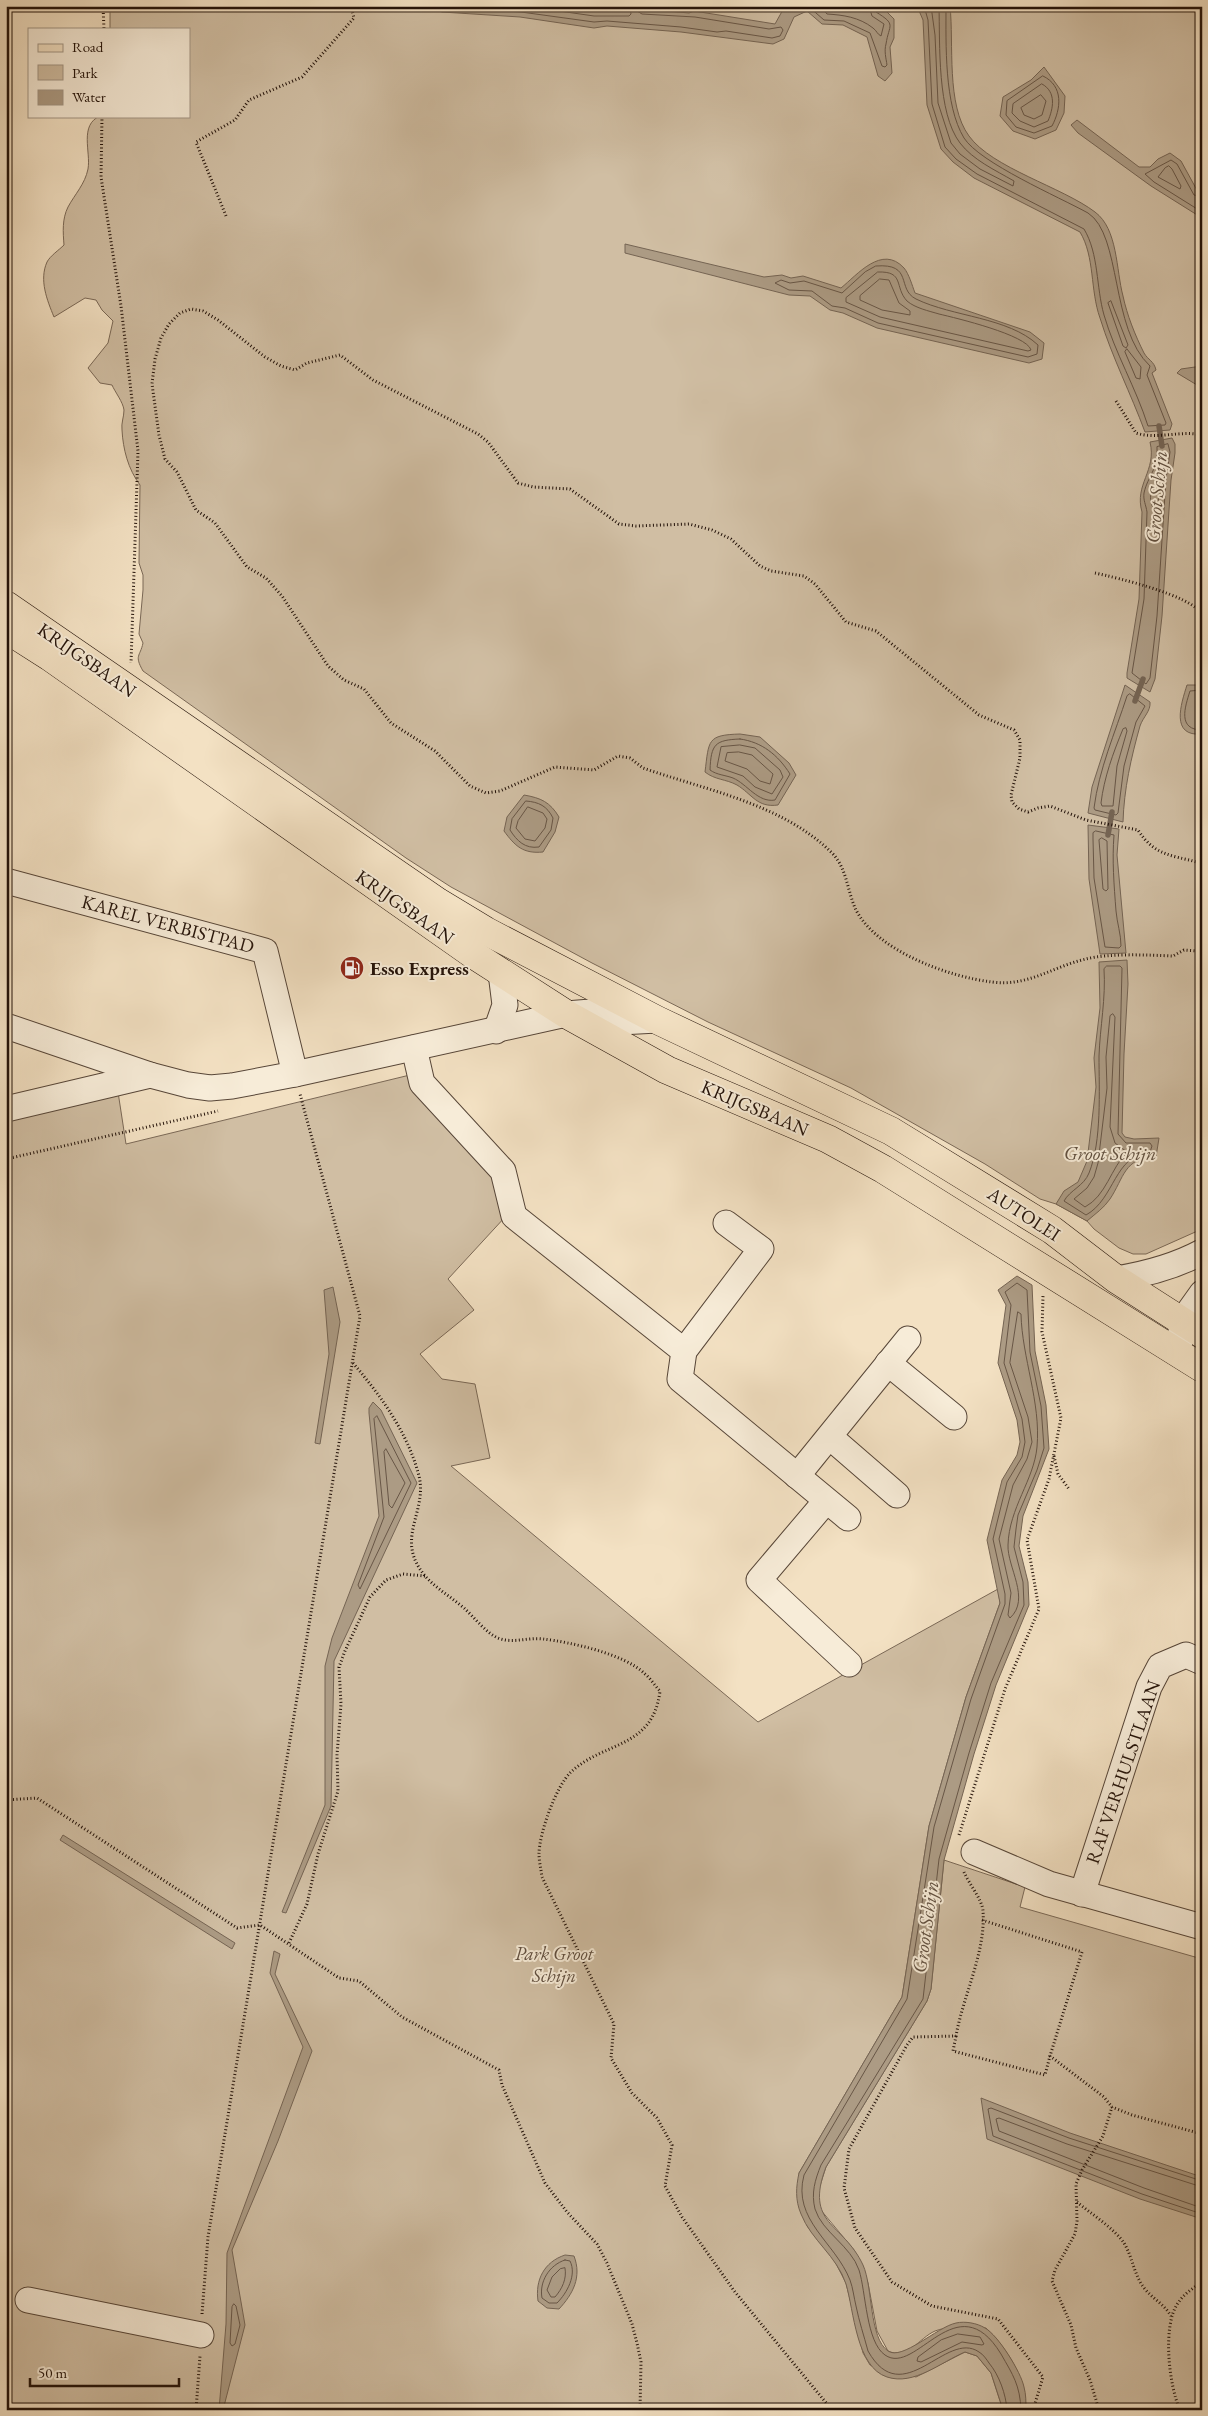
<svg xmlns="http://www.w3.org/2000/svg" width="1208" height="2416" font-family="'EB Garamond',serif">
  <rect width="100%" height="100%" fill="#f3e1c3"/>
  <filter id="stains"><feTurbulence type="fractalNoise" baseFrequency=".004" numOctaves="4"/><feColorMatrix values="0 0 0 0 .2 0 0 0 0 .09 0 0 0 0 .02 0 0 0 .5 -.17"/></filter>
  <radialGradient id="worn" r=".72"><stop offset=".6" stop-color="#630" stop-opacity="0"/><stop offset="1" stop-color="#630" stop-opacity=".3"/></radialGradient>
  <!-- green -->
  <g fill="#d0bea3" stroke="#7a6856">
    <path d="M110,6H1202V1229L1146,1254H1133L1119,1248L1094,1229L1087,1221L1056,1204L1040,1199L985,1164L851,1088L708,1022L592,963L451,887L406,858L143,671C134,655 140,657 143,643L139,634L143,590V575L139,563L140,485C128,469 123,449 122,430C121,423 124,417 124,410C123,402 115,392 112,385L100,383L88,368L108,343L113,321L102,310L96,300L85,298L54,317C47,300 39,280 47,262C50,256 59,250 64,245C63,232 62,219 68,207C75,194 85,184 88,169C91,152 79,125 100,116H189V29H110Z"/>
    <path d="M414,1074L493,1179L506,1216L448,1279L474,1310L420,1354L442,1379L475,1384L490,1458L451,1466L758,1722L998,1589L1000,1603L966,1697L929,1826L902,1997L799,2173L807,2226L834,2260L846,2283L863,2353L870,2365L916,2377L965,2352L977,2356L991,2373L1003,2410H6V1120L118,1092L126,1144Z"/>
    <path d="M944,1860L1025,1887L1020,1907L1202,1959V2410H1026C1026,2379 1008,2349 986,2328C973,2328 946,2326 935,2331C919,2338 908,2360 888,2351L877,2331L868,2283L854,2250L820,2209L817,2195L826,2167L927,2001L931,1989Z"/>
  </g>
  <!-- water -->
  <g fill="#ac9b84" stroke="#756453">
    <path d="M417,6H614L689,13L694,11L775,24L785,6H874L886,11L894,19V38L890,47L892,73L885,81L878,76L867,37L843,25L822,24L807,11L794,17L784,39L773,44L681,32L607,26L594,28L520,17L442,12Z"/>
    <path d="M917,6H950C954,44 946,105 969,136C992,168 1062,187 1095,212C1118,229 1116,270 1123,296C1127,315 1135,335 1144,353C1148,360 1154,361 1156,370L1152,373L1172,424L1170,430L1145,432C1131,394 1112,357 1100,318C1090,290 1095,257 1080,232L974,178L953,162L941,149L927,105L923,20Z"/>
    <path d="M1044,67L1065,96L1064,113L1056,130L1035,139L1013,131L1000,116L1003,97L1031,80Z"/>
    <path d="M1077,120L1139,167H1150L1158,159L1170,153L1181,161L1198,192H1202V218L1151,186L1078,133L1071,125Z"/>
    <path d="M625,244L764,277L782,275L791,278L803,276L841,288C857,275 882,244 904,268C909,274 912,285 915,293L1030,332L1044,343L1042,359L1029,363L877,328L843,313L830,310L810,296L789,295L625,253Z"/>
    <path d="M1202,366V388L1177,373L1181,369Z"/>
    <path d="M1172,438L1175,444V453L1171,480L1162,616L1155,679L1150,692L1127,678V673L1139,599L1142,512C1134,484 1157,471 1150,442Z"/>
    <path d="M1125,685L1150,702C1151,711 1143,717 1140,726C1131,758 1124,789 1123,822L1088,813L1092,787Z"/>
    <path d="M1187,685H1202V734C1170,737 1181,704 1187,685Z"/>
    <path d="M740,734L760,737L789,763L796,775L778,805C757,808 752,794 737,785C726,779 715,780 705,772C709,740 707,735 740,734Z"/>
    <path d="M524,795C541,798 550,802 559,817L555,832L543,852C523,854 515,846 504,831L507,817Z"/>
    <path d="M1088,825L1119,829L1117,855L1126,953L1100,954L1089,879Z"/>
    <path d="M1127,960L1128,984L1124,1054L1122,1133L1125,1137L1134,1139L1159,1138L1156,1157C1124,1157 1124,1178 1110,1199C1104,1208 1095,1214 1087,1221L1056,1204L1064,1191L1078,1182L1087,1161L1096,1087L1094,1058L1100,1008L1099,962Z"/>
    <path d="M1017,1276L1032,1285L1035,1351L1046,1405L1049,1449L1023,1516L1019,1546L1028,1582L1029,1605L996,1685L974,1754L944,1860L931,1989L927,2001L826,2167C804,2225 843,2222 863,2265C873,2287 869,2338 888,2351C902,2361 937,2327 956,2323C965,2321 977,2323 985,2328C998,2335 1021,2372 1024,2387C1026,2394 1026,2402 1026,2410H1003L991,2373L977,2356L965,2352C941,2362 914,2386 887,2377C856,2367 854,2311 846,2284C837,2256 811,2240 801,2214C795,2200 796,2187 799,2173L902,1997L929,1826L966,1697L1000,1603L987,1540L1002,1480L1017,1455L1020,1442L1017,1420L998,1363L1006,1305L998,1290Z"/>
    <path d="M333,1287L340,1322L320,1444L315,1443L329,1354L324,1290Z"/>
    <path d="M373,1402L381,1410L417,1483L334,1661L331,1806L286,1913L282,1912L325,1805V1666L332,1638L379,1516L369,1413V1408Z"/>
    <path d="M63,1835L235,1943L232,1949L60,1840Z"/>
    <path d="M274,1951L280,1954L275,1974L312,2051L278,2141L232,2250L245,2325L223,2410H219L226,2324L227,2253L303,2047L270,1973Z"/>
    <path d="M981,2098L1070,2133L1202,2177V2219L1140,2199L987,2139Z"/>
    <path d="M565,2255L574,2256C582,2277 573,2294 559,2309L547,2308L538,2301C535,2280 544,2262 565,2255Z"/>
  </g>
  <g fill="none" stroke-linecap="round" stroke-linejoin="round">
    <!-- shore -->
    <g stroke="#685646" stroke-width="1">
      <path d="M439,6L521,12L594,22L607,21L681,27L717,32L726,31L772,38L780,36L783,30L781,27L769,29L695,17L642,14L637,11L636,6"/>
      <path d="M524,6L594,16H629L631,14L630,6"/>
      <path d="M808,6L824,20L844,21L870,33L882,66L885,67L887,65C886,58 884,51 886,44C889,24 897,25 876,12L875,6"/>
      <path d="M820,6L827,14C843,15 859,17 873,28C877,31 877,34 881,36L884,24L872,16L869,6"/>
      <path d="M924,6L928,20L932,104L945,147L956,159L977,174L1084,229C1099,254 1096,287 1104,315C1115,353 1136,388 1148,426L1165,425L1166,423L1147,375L1150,366C1110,329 1122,235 1088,213C1059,197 980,163 964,138C944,105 946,44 946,6"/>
      <path d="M931,6L935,35L938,103L951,143L960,154L980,169L1013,186L1014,181C995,170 973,160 960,143C937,113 940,44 939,6"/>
      <path d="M1043,76C1064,86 1061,109 1052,126L1034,133L1016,127L1006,115L1007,101Z"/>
      <path d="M1042,84C1057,92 1053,109 1048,121L1034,127L1020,121L1012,113L1013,104Z"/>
      <path d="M1041,95L1046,101L1042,115L1034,119L1024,115L1021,108Z"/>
      <path d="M1169,166L1172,169L1181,186L1180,189L1158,177L1165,168Z"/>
      <path d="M1202,197L1194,195L1177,164L1171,160L1145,174L1154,182L1202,212"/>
      <path d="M876,266C914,263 896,289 916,299C953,317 1008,317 1038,345L1037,354L1028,357L878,323L845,308L832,306L812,291L789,290L775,283L781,280L790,283L804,281L842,293L865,272Z"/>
      <path d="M878,272C905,271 894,287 907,301C915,308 929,311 939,314C956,318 1027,335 1031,350L1028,351L880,317L846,302V298Z"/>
      <path d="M880,279L889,280L899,303L910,311V315L882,310L860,300V296Z"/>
      <path d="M1111,301L1128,345L1126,348L1123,346L1108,303Z"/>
      <path d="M1127,349L1141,367L1140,379L1136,378L1125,352Z"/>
      <path d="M1168,444L1170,452L1166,479L1157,616L1150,678L1146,684L1132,673L1144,599L1147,512C1146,505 1143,500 1144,493C1148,475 1158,471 1157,447Z"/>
      <path d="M1157,484L1159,486L1158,510L1156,512C1149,504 1148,491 1157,484Z"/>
      <path d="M1202,690L1190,691C1185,707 1177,730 1202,730"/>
      <path d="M1130,694L1145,706L1136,722L1124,766L1118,813L1116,815L1095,810L1094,808C1099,769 1115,733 1127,696Z"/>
      <path d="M1126,728L1127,731L1117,766L1113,806H1102L1101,803C1104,778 1113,753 1123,729Z"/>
      <path d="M740,739C762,742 778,755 790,774L775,800C758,803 747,784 733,778C725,775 717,775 710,770C711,744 715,740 740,739Z"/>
      <path d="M740,745L755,748L780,770L783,777L772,794L755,787L743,776L717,767L721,747Z"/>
      <path d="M739,752L752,755L773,774L770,784L760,781L747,769L725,761L727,753Z"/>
      <path d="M526,801C539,802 547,806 553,818L551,830L539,847C525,849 517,841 510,830L512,819Z"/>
      <path d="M528,807L543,813L547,819L545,828L535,841L525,839L516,828L518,821Z"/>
      <path d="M1096,831L1114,835C1112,860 1114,885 1116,911C1117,923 1121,934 1121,946L1119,948L1105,947L1094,878L1093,839V833Z"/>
      <path d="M1102,838L1107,841L1108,889L1106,891L1103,889L1099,840Z"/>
      <path d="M1107,966H1120L1122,968L1118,1134L1126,1143H1150L1152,1146L1150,1152C1114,1155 1115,1199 1086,1215L1064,1201C1070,1190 1084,1186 1089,1173C1102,1141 1099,1090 1099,1056C1100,1027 1106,998 1104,969Z"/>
      <path d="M1113,1014L1115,1017L1110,1127L1115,1143L1127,1152C1111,1168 1106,1196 1085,1207L1074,1199L1087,1188L1094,1177L1098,1163L1107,1088L1106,1057L1110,1016Z"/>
      <path d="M1018,1312L1021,1314C1022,1358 1041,1402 1037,1447C1034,1480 1009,1508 1008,1545C1007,1567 1031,1599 1010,1618L1008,1615L1011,1593L999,1539L1013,1485L1027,1459L1032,1442L1028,1417L1010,1363Z"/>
      <path d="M377,1416L411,1483L360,1589L358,1585L384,1517L374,1419Z"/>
      <path d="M386,1449L405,1483L392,1508L389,1505L384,1452Z"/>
      <path d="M1202,2181L1069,2138L991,2108L988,2109L993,2136L1142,2194L1202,2214"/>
      <path d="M1202,2187L1067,2144L999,2118L996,2119L999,2131L1144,2188L1202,2208"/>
      <path d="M565,2260L570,2261C577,2275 567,2293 557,2303H549L542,2298C539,2282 549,2265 565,2260Z"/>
      <path d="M565,2268C567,2279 562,2289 555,2297H551L547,2290L552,2277L560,2269Z"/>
      <path d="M234,2304L236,2306L240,2325L235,2344L232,2346L230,2343L232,2307Z"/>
      <path d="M958,2334L980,2337L984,2344L982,2345L962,2342L921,2362L917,2361L918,2357L941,2340Z"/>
      <path d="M1007,2410C1006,2394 999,2375 989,2363C987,2360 983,2354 979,2352C946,2329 903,2413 868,2351C864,2336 859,2321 856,2306C854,2298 853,2288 850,2280C835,2242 792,2220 804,2175L907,1999L934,1827L971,1699L1005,1604V1594L993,1539L1007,1482L1022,1457L1025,1442L1022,1419L1004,1363L1011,1305L1005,1292L1017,1283L1027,1290L1030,1352L1041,1406L1044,1448L1037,1470L1018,1515L1016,1529L1014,1547L1023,1582L1024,1605L991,1683L969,1753L939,1859L923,1999L821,2165C815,2180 811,2193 815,2209C822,2232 851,2246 859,2270C866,2292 866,2342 885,2355C916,2377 957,2282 1001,2354C1013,2375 1020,2385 1021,2410"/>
    </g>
    <!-- stream -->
    <g stroke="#756453" stroke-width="5.5">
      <path d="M1159,426L1162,446"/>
      <path d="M1135,701L1143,679"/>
      <path d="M1108,835L1112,812"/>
    </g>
    <!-- minor casing -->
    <g stroke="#574638" stroke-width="27">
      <g id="minor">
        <path d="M6,881L265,951L295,1074"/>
        <path d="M6,1026L150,1075L188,1085L210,1088L232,1086L295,1074L566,1014L591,1012L601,1013L620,1022L657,1020"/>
        <path d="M496,1031L505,1005L501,973"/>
        <path d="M414,1048L422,1083L503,1171L514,1216L684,1351L680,1379L848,1518"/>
        <path d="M6,1109L150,1075"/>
        <path d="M1116,1279C1147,1274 1174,1267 1202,1252"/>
        <path d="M1180,1341L1182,1321L1202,1293"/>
        <path d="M684,1351L761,1249L726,1223"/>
        <path d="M888,1363L954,1417"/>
        <path d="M830,1437L897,1495"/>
        <path d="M797,1476L908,1339"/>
        <path d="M826,1501L759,1580L849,1664"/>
        <path d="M974,1852L1049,1884L1202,1927"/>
        <path d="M1082,1894L1149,1687L1160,1666L1186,1655L1202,1662"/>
        <path d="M28,2300L201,2335"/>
      </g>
    </g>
    <!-- major casing -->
    <g stroke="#231209" stroke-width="29">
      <g id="major">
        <path d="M6,605L438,902L486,931L657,1020L891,1131L1052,1230L1116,1279L1202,1334"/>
        <path d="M6,629L50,657L471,953L566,1014L667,1070L828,1139L883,1169L1202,1368"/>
      </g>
    </g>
    <!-- path -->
    <g stroke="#231209" stroke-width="3" stroke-dasharray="1 2.5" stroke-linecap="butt">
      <path d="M103,6L104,29"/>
      <path d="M102,116L101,177L121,306L138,451L131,663"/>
      <path d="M226,216L196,142L235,120L249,100L302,77L354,18L351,6"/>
      <path d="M1116,401L1136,433C1157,440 1180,430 1202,435"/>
      <path d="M1095,573C1118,578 1190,595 1202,614"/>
      <path d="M1202,865L1197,862C1170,855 1154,855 1138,830L1086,820L1050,806L1038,808L1028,812L1019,809L1012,802L1011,795L1020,758V740L1014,730L979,715L876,631L846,622L815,584L804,576L771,571L760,566L731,539L712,530L689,524L636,526L619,524L570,489L533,487L518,483L488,442L478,434L373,380L340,355L307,363L295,370L281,366L265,357L218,320L203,311L191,309L180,313L169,324L161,338L155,359L152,384L159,435L165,459L177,472L196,510L215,523L247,567L266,578L282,596L328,666L344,680L364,689L391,723L435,751L470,786L486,793L500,791L555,767L594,770L618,756L630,758L643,768C706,790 782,804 831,852C847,867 847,891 856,910C877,951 949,977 992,982C1028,987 1054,966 1086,959C1109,953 1149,955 1173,956L1184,950L1197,951L1202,948"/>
      <path d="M6,1159L218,1111"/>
      <path d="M353,1363C381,1396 408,1433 419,1476C428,1513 393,1539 426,1577C437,1589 451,1597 464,1608C474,1617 486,1633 498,1638C513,1644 527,1637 543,1639C570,1642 625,1654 645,1674C651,1679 655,1686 660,1691C653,1749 604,1741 571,1772C556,1786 539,1834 539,1854C539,1861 541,1869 542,1877L614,2024L611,2058L632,2093L657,2118L672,2145L665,2186L682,2217L735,2292L832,2410"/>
      <path d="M1054,1456L1058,1474L1069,1489"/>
      <path d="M6,1800L37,1798L237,1928L260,1925L339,1978L359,1981L402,2017L499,2070L502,2085L545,2183L567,2212L597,2244L607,2263L632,2324L637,2343L641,2362L640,2410"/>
      <path d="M959,1835L1005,1689L1039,1609L1027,1540L1049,1479L1061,1418L1042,1332L1043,1296"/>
      <path d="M964,1872C969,1884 982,1899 983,1911C986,1952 963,1996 956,2036L913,2037L907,2045L849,2149L844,2188L855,2228L892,2282L932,2306L998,2319L1043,2377L1033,2410"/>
      <path d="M982,1920L1082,1952L1050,2056L1104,2097L1112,2107L1132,2115L1202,2134"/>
      <path d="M289,1943L307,1904L318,1854L338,1791L337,1755L341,1704L339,1667L345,1651L370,1597L386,1580L403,1574L425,1576"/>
      <path d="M956,2036L953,2051L1045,2075L1050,2056"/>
      <path d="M1077,2202C1090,2213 1115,2229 1124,2243C1133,2258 1134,2276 1145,2289C1153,2299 1164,2304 1171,2316"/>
      <path d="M202,2314L208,2237L360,1316L300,1094"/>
      <path d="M196,2410L200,2356"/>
      <path d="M1099,2410L1090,2380L1076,2348L1071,2325L1052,2281L1055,2270L1075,2234L1077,2221L1076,2184L1082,2170L1103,2136L1112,2107"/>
      <path d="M1180,2410C1169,2386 1162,2325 1178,2303C1184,2294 1193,2288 1202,2282"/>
    </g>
    <!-- minor -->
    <use href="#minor" stroke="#f7ecd8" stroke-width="25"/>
    <!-- major -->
    <use href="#major" stroke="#f3e1c3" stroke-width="28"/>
  </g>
  <!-- icons -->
  <defs>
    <g id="fuel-disc" transform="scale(1.25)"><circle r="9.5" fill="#8f2418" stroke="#f7ecd8"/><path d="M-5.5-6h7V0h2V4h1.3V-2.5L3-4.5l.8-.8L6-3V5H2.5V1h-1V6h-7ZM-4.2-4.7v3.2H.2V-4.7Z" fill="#fff"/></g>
  </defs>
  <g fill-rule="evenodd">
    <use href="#fuel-disc" x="352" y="968"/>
  </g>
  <g text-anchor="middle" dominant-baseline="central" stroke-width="4" stroke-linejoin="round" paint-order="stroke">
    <!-- street labels -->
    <g font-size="19" fill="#231209" stroke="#f7ecd8">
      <text transform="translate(87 660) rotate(35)">KRIJGSBAAN</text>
      <text transform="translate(405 907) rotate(35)">KRIJGSBAAN</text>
      <text transform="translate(168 924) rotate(15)">KAREL VERBISTPAD</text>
      <text transform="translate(755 1108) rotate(23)">KRIJGSBAAN</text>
      <text transform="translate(1024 1214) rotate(33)">AUTOLEI</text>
      <text transform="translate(1123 1772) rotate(-71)">RAF VERHULSTLAAN</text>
    </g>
    <!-- poi labels -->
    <g font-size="19" font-weight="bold" fill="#231209" stroke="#f7ecd8" text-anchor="start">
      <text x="370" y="968">Esso Express</text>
    </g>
    <!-- park labels -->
    <g font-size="19" font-style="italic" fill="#604e3f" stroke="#f7ecd8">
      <text x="554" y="1953">Park Groot<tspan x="554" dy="22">Schijn</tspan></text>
    </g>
    <!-- water labels -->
    <g font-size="20" font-style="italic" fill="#615040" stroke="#f7ecd8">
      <text transform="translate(1156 497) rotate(-85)">Groot Schijn</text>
      <text x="1110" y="1153">Groot Schijn</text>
      <text transform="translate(925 1927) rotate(-82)">Groot Schijn</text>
    </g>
  </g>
  <!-- margin -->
  <rect width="1208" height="2416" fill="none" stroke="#f3e1c3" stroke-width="25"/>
  <rect x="8" y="8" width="1193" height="2401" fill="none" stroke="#231209" stroke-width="2.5"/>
  <rect x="12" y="12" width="1183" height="2391" fill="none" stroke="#231209"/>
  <!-- legend -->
  <rect x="28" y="28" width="162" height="90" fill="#f7ecd8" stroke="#a29585"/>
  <rect x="38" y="44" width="25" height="8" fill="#f3e1c3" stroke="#a29585"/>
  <text x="72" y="52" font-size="15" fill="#231209">Road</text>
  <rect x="38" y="65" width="25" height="15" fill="#d0bea3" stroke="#a29585"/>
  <text x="72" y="78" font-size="15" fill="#231209">Park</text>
  <rect x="38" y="90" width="25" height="15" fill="#ac9b84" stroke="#a29585"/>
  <text x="72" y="102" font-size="15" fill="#231209">Water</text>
  <!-- scale -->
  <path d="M30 2378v8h149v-8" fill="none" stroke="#231209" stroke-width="2.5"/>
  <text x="38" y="2378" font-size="15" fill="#231209" stroke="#f7ecd8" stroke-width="4" paint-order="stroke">50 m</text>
  <rect width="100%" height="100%" filter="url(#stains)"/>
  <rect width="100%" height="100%" fill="url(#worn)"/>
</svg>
